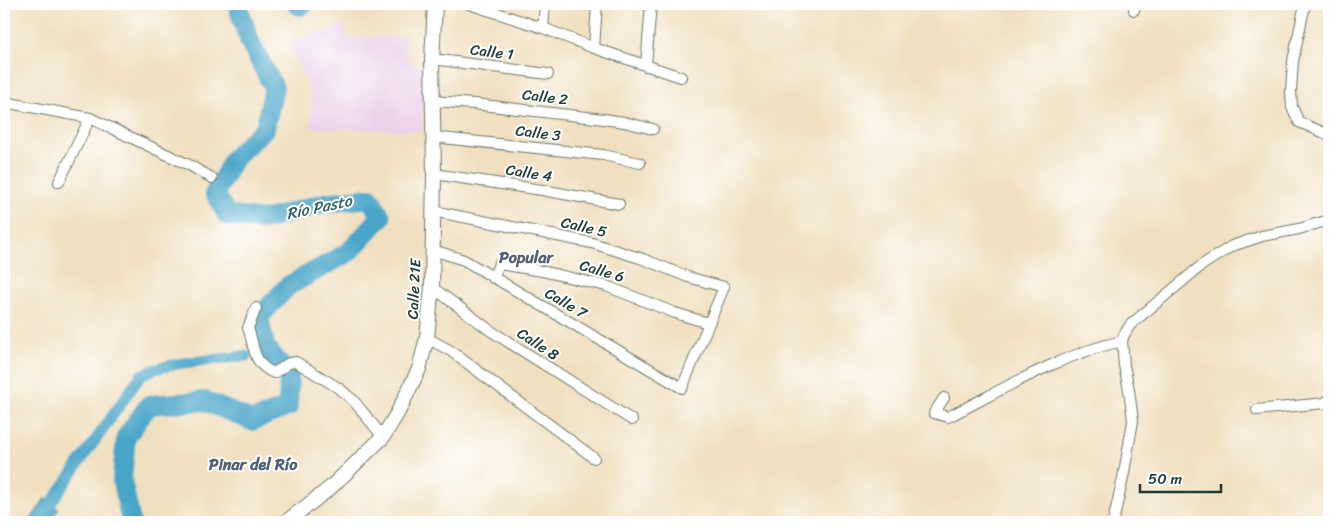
<svg xmlns="http://www.w3.org/2000/svg" width="1333" height="526" font-family="Sriracha,sans-serif">
  <defs>
    <pattern id="water-rules" width="6" height="5" patternUnits="userSpaceOnUse" patternTransform="scale(1.25)"><rect width="6" height="5" fill="#49a5c8"/><path d="M0 2.5h6" fill="none" stroke="#3c88a3"/></pattern>
  </defs>
  <rect width="100%" height="100%" fill="#fff"/>
  <filter id="ink" filterUnits="userSpaceOnUse"><feTurbulence type="fractalNoise" baseFrequency=".02" numOctaves="2"/><feDisplacementMap in="SourceGraphic" scale="10" xChannelSelector="R" yChannelSelector="G"/><feConvolveMatrix kernelMatrix="1 2 1 2 8 2 1 2 1" color-interpolation-filters="sRGB"/></filter>
  <filter id="wash" filterUnits="userSpaceOnUse"><feTurbulence type="fractalNoise" baseFrequency=".0096" numOctaves="4" result="noise"/><feDisplacementMap in="SourceGraphic" scale="20" xChannelSelector="R" yChannelSelector="G"/><feGaussianBlur stdDeviation="1.12" result="paint"/><feColorMatrix in="noise" values="0 0 0 0 0 0 0 0 0 0 0 0 0 0 0 0 0 1.4 0 .05"/><feComposite in="paint" operator="in"/></filter>
  <g filter="url(#wash)">
    <rect width="100%" height="100%" fill="#f1e0c0"/>
    <!-- built -->
    <path fill="#ecd1ea" d="M346,25L347,38L406,37L407,59L424,70L422,131L311,128L312,96L288,41Z"/>
    <!-- water -->
    <path fill="url(#water-rules)" stroke="#34717e" d="M45,498L59,509L49,522H29Z"/>
    <g fill="none" stroke-linecap="round" stroke-linejoin="round">
      <!-- canal -->
      <g stroke="#49a5c8" stroke-width="11">
        <path d="M257,352L265,346"/>
        <path d="M38,522L141,375C173,360 211,361 246,356"/>
      </g>
      <!-- river -->
      <g stroke="#49a5c8" stroke-width="20">
        <path d="M297,4L300,6L304,4"/>
        <path d="M131,522L122,480L126,437L149,405L205,401L252,421L288,407L289,376L265,346L259,317L288,286L349,252L381,217L370,198L324,203L264,220L227,215L215,193L234,158L265,128L274,88L250,42L237,4"/>
      </g>
    </g>
  </g>
  <g filter="url(#ink)">
    <g fill="none" stroke-linecap="round" stroke-linejoin="round">
      <!-- minor casing -->
      <g stroke="#687665" stroke-width="12">
        <g id="minor">
          <path d="M469,4L543,28L594,48L681,77"/>
          <path d="M1305,4L1293,61L1291,91L1292,107L1299,122L1329,135"/>
          <path d="M1134,10L1135,4"/>
          <path d="M543,28L545,4"/>
          <path d="M594,48L597,4"/>
          <path d="M432,59L548,74"/>
          <path d="M646,66L651,4"/>
          <path d="M432,101L474,104L604,119L624,122L653,129"/>
          <path d="M4,102L90,118L189,165L212,178"/>
          <path d="M432,137L603,155L640,163"/>
          <path d="M434,174L542,190L619,204"/>
          <path d="M59,182L90,118"/>
          <path d="M433,250L464,260L682,388L724,287L688,277L643,259L592,243L433,211"/>
          <path d="M493,278L499,264L542,271L606,286L675,313L708,323"/>
          <path d="M432,287L491,331L632,420"/>
          <path d="M256,308L248,328C255,347 252,364 274,373L289,363L296,362L337,387L353,400L383,437"/>
          <path d="M427,338L451,351L594,458"/>
          <path d="M944,398L934,413L948,417C1004,389 1059,355 1122,341"/>
          <path d="M1257,410L1324,403L1329,400"/>
          <path d="M1113,522L1123,478L1133,421L1129,390L1124,365L1122,341L1124,335L1130,325L1202,265L1232,246L1262,236L1299,229L1329,220"/>
        </g>
      </g>
      <!-- secondary casing -->
      <g stroke="#687665" stroke-width="16">
        <path id="secondary" d="M286,522L330,488L383,437L398,412L419,369L427,338L432,287L434,174L432,59L435,4"/>
      </g>
      <!-- minor -->
      <use href="#minor" stroke="#fff" stroke-width="10"/>
      <!-- secondary -->
      <use href="#secondary" stroke="#fff" stroke-width="14"/>
    </g>
  </g>
  <g text-anchor="middle" dominant-baseline="central" stroke-width="4" stroke-linejoin="round" paint-order="stroke">
    <!-- street labels -->
    <g font-size="15" fill="#1f3d34" stroke="#fff">
      <text transform="translate(492 52) rotate(7)">Calle 1</text>
      <text transform="translate(545 97) rotate(7)">Calle 2</text>
      <text transform="translate(538 133) rotate(7)">Calle 3</text>
      <text transform="translate(529 173) rotate(9)">Calle 4</text>
      <text transform="translate(584 227) rotate(13)">Calle 5</text>
      <text transform="translate(602 271) rotate(16)">Calle 6</text>
      <text transform="translate(414 289) rotate(-87)">Calle 21E</text>
      <text transform="translate(566 303) rotate(30)">Calle 7</text>
      <text transform="translate(538 344) rotate(33)">Calle 8</text>
    </g>
    <!-- water labels -->
    <g font-size="16" font-style="italic" fill="#2e6168" stroke="#fff">
      <text transform="translate(319 207) rotate(-12)">Río Pasto</text>
    </g>
    <!-- neighbourhood labels -->
    <g font-size="16" font-weight="bold" fill="#526074" stroke="#fff">
      <text x="526" y="257">Popular</text>
      <text x="253" y="464">Pinar del Río</text>
    </g>
  </g>
  <!-- margin -->
  <rect width="1333" height="526" fill="none" stroke="#fff" stroke-width="20"/>
  <!-- scale -->
  <path d="M1140 484v8h81v-8" fill="none" stroke="#1f3d34" stroke-width="2.5"/>
  <text x="1148" y="484" font-size="15" fill="#1f3d34" stroke="#ffffff" stroke-width="4" paint-order="stroke">50 m</text>
</svg>
